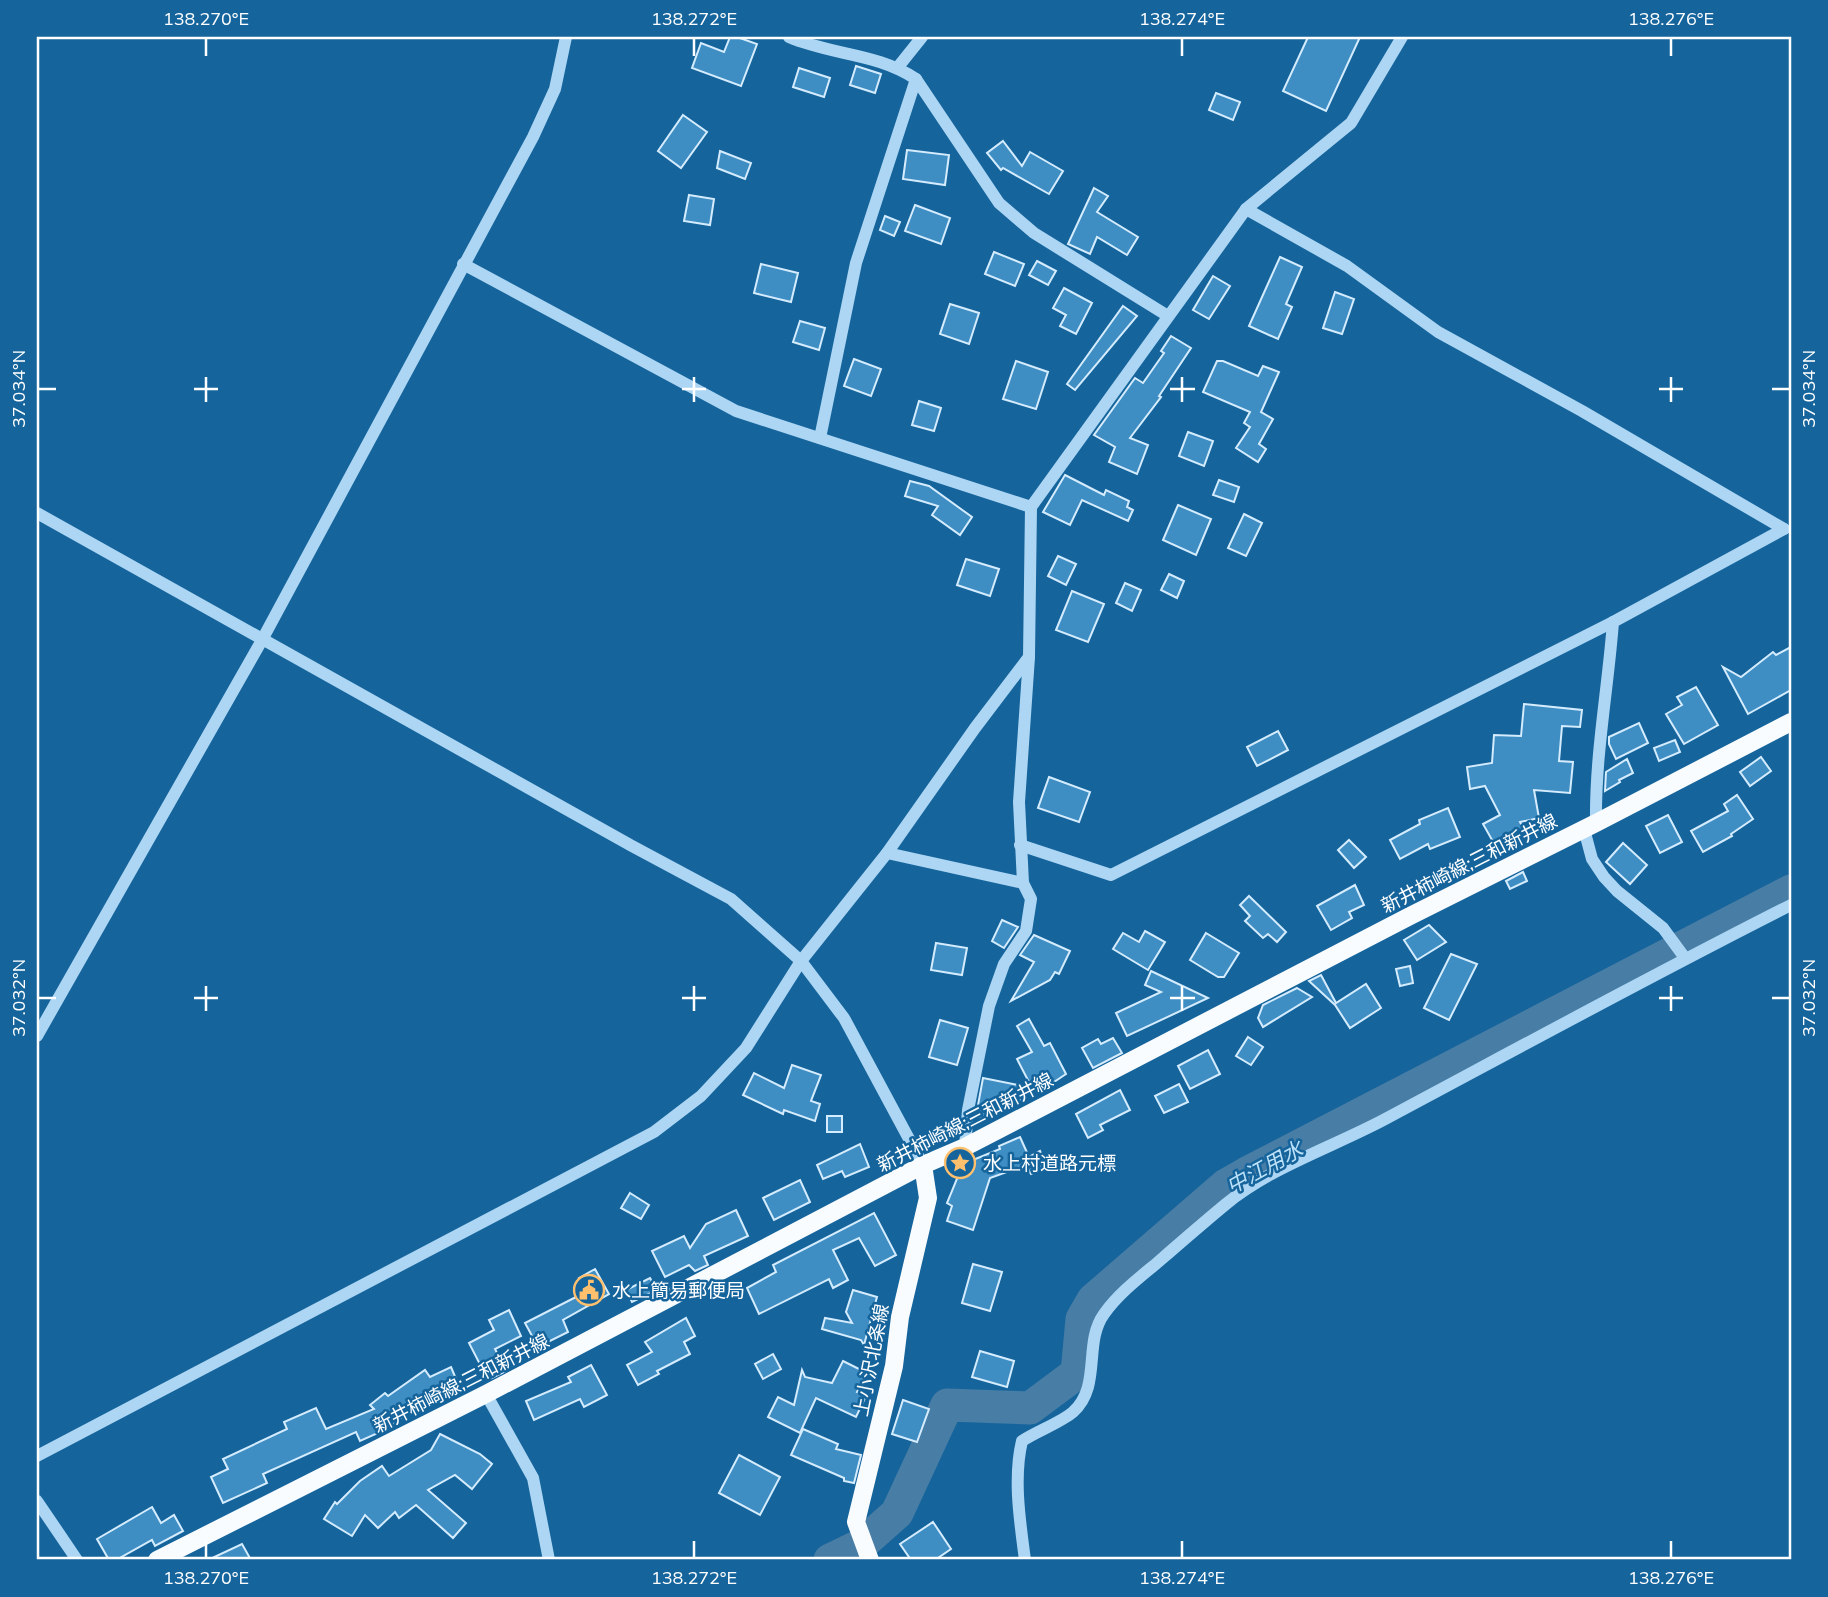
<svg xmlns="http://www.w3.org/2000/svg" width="1828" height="1597" font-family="Mulish,'Noto Sans JP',sans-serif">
  <rect width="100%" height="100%" fill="#15649c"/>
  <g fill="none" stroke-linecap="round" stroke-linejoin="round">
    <!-- river -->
    <path stroke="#487da5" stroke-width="33" d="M830,1560L861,1545L897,1513L947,1405L1030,1408L1077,1373L1082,1319L1093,1300L1226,1185L1247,1173L1791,891"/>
  </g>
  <!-- building -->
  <g fill="#3e8dc3" stroke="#d4ecfd" stroke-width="2">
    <path d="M730,37H737L757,44L741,86L692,68L701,43L724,52Z"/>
    <path d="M1308,37H1360L1326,111L1283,91Z"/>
    <path d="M856,66L881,74L875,93L850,85Z"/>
    <path d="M799,68L830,78L824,97L793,87Z"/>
    <path d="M1216,93L1240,102L1233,120L1209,110Z"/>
    <path d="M683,115L707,132L681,168L658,151Z"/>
    <path d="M1003,141L1022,166L1030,152L1063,171L1049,194L1003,168L1001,170L987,153Z"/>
    <path d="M907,150L949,155L945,185L903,179Z"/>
    <path d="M720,151L751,163L745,179L717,168Z"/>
    <path d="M1094,188L1108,196L1097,212L1138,237L1127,255L1097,237L1090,254L1068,244Z"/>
    <path d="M689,195L714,199L710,225L684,221Z"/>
    <path d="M915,205L950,218L941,244L905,231Z"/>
    <path d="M885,216L900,222L894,236L880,230Z"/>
    <path d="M994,252L1024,264L1015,286L985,274Z"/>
    <path d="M1280,257L1302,267L1286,304L1292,307L1278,339L1249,326Z"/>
    <path d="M1037,261L1056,271L1048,285L1029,275Z"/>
    <path d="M761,264L798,273L791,302L754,293Z"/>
    <path d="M1213,276L1230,286L1209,319L1193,310Z"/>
    <path d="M1064,288L1092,303L1076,334L1060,326L1066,315L1053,308Z"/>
    <path d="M1335,292L1354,299L1342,334L1323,328Z"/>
    <path d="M950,304L979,313L969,344L940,334Z"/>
    <path d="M1123,306L1137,316L1075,390L1067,384Z"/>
    <path d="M800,321L825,328L819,350L793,342Z"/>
    <path d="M1171,336L1191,348L1159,396L1161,397L1130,438L1148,445L1137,474L1109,462L1115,447L1094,435L1135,378L1143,383L1164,353L1161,351Z"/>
    <path d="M854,359L881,369L871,396L844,386Z"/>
    <path d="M1016,361L1048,372L1036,409L1003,399Z"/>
    <path d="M1217,361H1223L1258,376L1263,366L1279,372L1261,412L1273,419L1259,444L1266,449L1258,462L1236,448L1250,427L1244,423L1250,412L1203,392Z"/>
    <path d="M919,401L941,408L934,431L912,425Z"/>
    <path d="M1188,432L1213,441L1204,466L1179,456Z"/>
    <path d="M1065,475L1104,495L1106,490L1129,501L1127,507L1133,510L1128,521L1082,500L1070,525L1043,512Z"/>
    <path d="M1219,480L1239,487L1234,502L1213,495Z"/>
    <path d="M910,481L929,486L972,517L960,535L932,515L938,506L905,496Z"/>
    <path d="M1178,505L1211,519L1196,555L1163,540Z"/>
    <path d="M1244,514L1262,523L1246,556L1228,548Z"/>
    <path d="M1058,556L1076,564L1066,585L1048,576Z"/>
    <path d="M966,559L999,569L990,596L957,585Z"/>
    <path d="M1169,574L1184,581L1177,598L1161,590Z"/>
    <path d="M1125,583L1141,590L1132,611L1116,603Z"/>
    <path d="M1072,591L1104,604L1088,642L1056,630Z"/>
    <path d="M1791,647V690L1748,714L1723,667L1741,677L1773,652L1776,655Z"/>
    <path d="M1696,687L1718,725L1684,744L1666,714L1682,705L1677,697Z"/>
    <path d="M1524,704L1582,710L1580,727L1562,726L1559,761L1573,762L1570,793L1534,790L1539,818L1520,822L1525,832L1496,847L1483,824L1500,815L1485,786L1470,789L1467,767L1492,763L1494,735L1521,736Z"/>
    <path d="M1639,723L1648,743L1616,759L1609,744V737Z"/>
    <path d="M1278,731L1288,750L1257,766L1247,747Z"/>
    <path d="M1675,740L1680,752L1659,761L1654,748Z"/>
    <path d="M1761,757L1771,771L1750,786L1740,772Z"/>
    <path d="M1627,759L1633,773L1619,780L1620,782L1605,791L1606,772Z"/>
    <path d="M1049,777L1090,792L1079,822L1038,808Z"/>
    <path d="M1737,795L1753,819L1731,834L1732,836L1703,852L1691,831L1728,811L1724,804Z"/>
    <path d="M1448,808L1460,837L1430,849L1428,844L1400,859L1390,840L1420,824L1419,820Z"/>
    <path d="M1668,815L1682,842L1660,853L1646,826Z"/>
    <path d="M1349,840L1366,857L1354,868L1338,850Z"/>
    <path d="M1623,843L1647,865L1630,884L1606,862Z"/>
    <path d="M1523,872L1527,881L1510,889L1506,881Z"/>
    <path d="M1355,885L1364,905L1349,912L1352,918L1331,930L1317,906Z"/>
    <path d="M1249,896L1286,932L1277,942L1268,934L1263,938L1245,921L1250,916L1240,905Z"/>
    <path d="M1002,920L1018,927L1004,948L992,941Z"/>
    <path d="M1429,925L1446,942L1417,960L1404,940Z"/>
    <path d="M1145,931L1165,942L1148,970L1113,949L1123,933L1139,942Z"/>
    <path d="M1206,933L1239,953L1224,977H1218L1190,960Z"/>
    <path d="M1034,935L1070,951L1059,974L1055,972L1050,980L1011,1001L1034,962L1020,955Z"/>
    <path d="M936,943L967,948L962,975L931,970Z"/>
    <path d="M1451,954L1477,964L1449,1020L1424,1008Z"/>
    <path d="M1410,966L1413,983L1400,986L1396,969Z"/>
    <path d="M1151,971L1208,998L1127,1036L1116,1013L1161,992L1145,985Z"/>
    <path d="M1321,975L1336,1003L1366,984L1381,1008L1350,1028L1335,1005L1309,981Z"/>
    <path d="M1297,988L1312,997L1263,1027L1258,1018L1263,1005Z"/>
    <path d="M1029,1019L1044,1046L1050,1043L1066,1074L1051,1084L1050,1082L1033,1090L1017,1059L1032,1052L1017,1026Z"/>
    <path d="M940,1020L968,1028L957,1065L929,1057Z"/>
    <path d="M1248,1037L1263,1047L1251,1065L1236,1056Z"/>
    <path d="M1113,1038L1122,1053L1093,1068L1082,1048L1098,1039L1101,1044Z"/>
    <path d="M1208,1050L1220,1074L1190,1089L1178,1066Z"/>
    <path d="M792,1065L821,1075L811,1101L820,1104L815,1121L784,1110L783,1114L743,1095L754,1073L784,1088Z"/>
    <path d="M983,1078L1023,1086L1021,1100L984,1119L976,1116Z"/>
    <path d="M1179,1084L1188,1102L1164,1113L1155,1096Z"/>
    <path d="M1120,1090L1130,1110L1100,1125L1103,1130L1088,1138L1076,1114Z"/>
    <rect x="827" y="1116" width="15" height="16"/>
    <path d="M1020,1137L1029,1157L1040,1151L1047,1167L1031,1174L1026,1165L990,1178L973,1230L947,1221L952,1206L947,1203L963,1164L1000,1149L999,1146Z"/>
    <path d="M860,1144L869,1167L845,1177L842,1171L823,1179L817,1165Z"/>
    <path d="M800,1180L810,1202L774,1220L763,1198Z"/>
    <path d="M630,1193L649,1205L641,1219L621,1208Z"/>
    <path d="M736,1210L748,1236L704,1256L708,1265L695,1271L689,1265L665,1277L652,1251L684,1236L690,1248L706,1224Z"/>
    <path d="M874,1213L896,1255L875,1266L859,1238L833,1250L848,1280L833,1288L829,1279L759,1314L747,1288L776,1272L773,1265Z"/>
    <path d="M973,1264L1002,1272L990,1311L962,1303Z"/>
    <path d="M595,1269L609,1294L563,1320L568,1332L538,1347L525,1323L578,1296L575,1291L584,1286L579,1278Z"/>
    <path d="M650,1278L657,1290L632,1302L626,1290Z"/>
    <path d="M853,1290L877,1297L864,1345L861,1340L822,1329L825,1318L852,1323L846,1312Z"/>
    <path d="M509,1310L521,1336L495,1349L506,1371L488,1380L469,1343L494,1330L489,1320Z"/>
    <path d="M686,1318L695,1336L684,1342L690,1354L657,1371L659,1374L638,1385L627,1365L652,1352L645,1342Z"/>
    <path d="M980,1351L1014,1361L1007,1387L972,1377Z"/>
    <path d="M773,1354L781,1369L763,1379L755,1364Z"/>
    <path d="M843,1361L867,1373L857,1392L866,1396L856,1417L816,1398L800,1433L768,1417L778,1397L794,1405L802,1370L805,1377L832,1383Z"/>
    <path d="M591,1365L607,1395L584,1407L580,1399L534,1420L526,1401L571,1382L568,1377Z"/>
    <path d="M451,1367L459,1386L433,1399L431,1395L387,1429L360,1441L356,1432L263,1474L267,1483L223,1503L211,1477L228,1469L223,1459L287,1429L284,1422L316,1408L326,1429L374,1409L370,1405L385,1393L388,1396L425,1370L430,1377Z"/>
    <path d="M903,1400L929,1409L917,1442L892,1434Z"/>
    <path d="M803,1429L838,1444L836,1449L861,1455L854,1483L844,1481V1478L791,1455Z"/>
    <path d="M440,1434L480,1454L492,1464L472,1489L455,1475L428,1490L466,1523L453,1538L416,1505L399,1518L395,1512L378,1528L365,1515L352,1536L324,1519L335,1502L337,1504L360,1481L382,1466L389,1476L431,1450Z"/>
    <path d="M739,1455L780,1477L760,1515L719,1493Z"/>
    <path d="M152,1507L161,1523L174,1515L183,1531L155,1546L152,1540L116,1560H109L97,1539Z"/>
    <path d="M933,1522L951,1549L935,1560H911L900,1544Z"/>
    <path d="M242,1544L251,1560H208Z"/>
  </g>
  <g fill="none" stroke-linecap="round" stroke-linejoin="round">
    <!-- minor -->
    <g stroke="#acd6f3" stroke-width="12">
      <path d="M789,37C830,55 878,53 916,79L999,203L1034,233L1168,316"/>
      <path d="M898,67L922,37"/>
      <path d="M1246,209L1347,266L1438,332L1582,411L1784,529"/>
      <path d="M463,264L736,411L1031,507"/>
      <path d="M820,438L856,263L916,79"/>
      <path d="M37,513L632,846L731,899L801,961L844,1018L923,1165"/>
      <path d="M1596,823C1595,755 1608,689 1613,622"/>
      <path d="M1584,829L1592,859L1604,877L1617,891L1663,928L1685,958"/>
      <path d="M1020,845L1111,875L1613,622L1784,529"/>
      <path d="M887,853L1023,883"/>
      <path d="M37,1036L262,640L533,137L555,89L566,37"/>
      <path d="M965,1147L968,1110L989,1006L1004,964L1026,931L1031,899L1023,883L1019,802L1029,657L1031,507L1246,209L1351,123L1402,37"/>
      <path d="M486,1394L533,1478L549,1560"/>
      <path d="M37,1456L654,1132L701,1096L746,1048L801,961L887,853L975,728L1029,657"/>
      <path d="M37,1501L77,1560"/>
      <path d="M1025,1560C1020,1522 1013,1478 1022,1441C1037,1431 1060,1423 1073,1412C1102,1386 1083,1343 1104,1314C1118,1294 1139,1278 1157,1263C1180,1243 1203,1223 1226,1204C1272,1166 1336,1146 1389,1117C1522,1046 1656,973 1791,905"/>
    </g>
    <!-- major -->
    <g stroke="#f8fcff" stroke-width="18">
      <path d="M157,1560L486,1394L923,1165L965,1147L1410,916L1596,823L1791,722"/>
      <path d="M870,1560L856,1522L894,1366L900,1317L928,1198L923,1165"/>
    </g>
  </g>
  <!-- ticks -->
  <path fill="none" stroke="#fff" stroke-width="2.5" d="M206,38V56M694,38V56M1182,38V56M1671,38V56M206,377V402M694,377V402M1182,377V402M1671,377V402M38,389H56M194,389H218M682,389H706M1170,389H1195M1659,389H1683M1772,389H1790M206,986V1011M694,986V1011M1182,986V1011M1671,986V1011M38,998H56M194,998H218M682,998H706M1170,998H1195M1659,998H1683M1772,998H1790M206,1541V1558M694,1541V1558M1182,1541V1558M1671,1541V1558"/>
  <!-- icons -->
  <defs>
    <g id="sight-ring" transform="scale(1.575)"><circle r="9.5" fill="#15649c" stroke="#ffc06e" stroke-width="1.5"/><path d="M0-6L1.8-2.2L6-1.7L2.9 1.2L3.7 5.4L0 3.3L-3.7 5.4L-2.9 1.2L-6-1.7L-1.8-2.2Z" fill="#ffc06e"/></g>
    <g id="civic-ring" transform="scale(1.575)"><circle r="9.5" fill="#15649c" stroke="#ffc06e" stroke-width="1.5"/><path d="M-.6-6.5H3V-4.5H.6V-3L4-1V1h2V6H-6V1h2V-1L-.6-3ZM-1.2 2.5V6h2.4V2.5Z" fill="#ffc06e"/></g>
  </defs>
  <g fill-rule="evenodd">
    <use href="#sight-ring" x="960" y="1163"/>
    <use href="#civic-ring" x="589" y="1290"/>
  </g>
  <g text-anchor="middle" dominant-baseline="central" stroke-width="5" stroke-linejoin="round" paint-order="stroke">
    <!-- street labels -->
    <g font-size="19" fill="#fff" stroke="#15649c">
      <text transform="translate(1469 863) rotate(-27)">新井柿崎線;三和新井線</text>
      <text transform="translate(965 1122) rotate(-27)">新井柿崎線;三和新井線</text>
      <text transform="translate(871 1360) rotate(-79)">上小沢北条線</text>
      <text transform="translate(461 1383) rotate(-27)">新井柿崎線;三和新井線</text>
    </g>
    <!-- poi labels -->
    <g font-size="19" fill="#fff" stroke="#15649c" text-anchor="start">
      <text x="983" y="1163">水上村道路元標</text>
      <text x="612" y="1290">水上簡易郵便局</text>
    </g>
    <!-- water labels -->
    <g font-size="21" font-style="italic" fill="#bce1f9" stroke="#15649c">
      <text transform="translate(1264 1167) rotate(-29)">中江用水</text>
    </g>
  </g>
  <!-- border -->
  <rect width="1828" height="1597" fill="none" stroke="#15649c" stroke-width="77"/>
  <rect x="38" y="38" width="1752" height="1520" fill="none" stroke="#fff" stroke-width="2.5"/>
  <g font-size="18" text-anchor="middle" fill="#fff">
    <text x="206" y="25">138.270°E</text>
    <text x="694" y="25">138.272°E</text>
    <text x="1182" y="25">138.274°E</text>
    <text x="1671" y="25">138.276°E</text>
    <text transform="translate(19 389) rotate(-90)" y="6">37.034°N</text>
    <text transform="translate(1809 389) rotate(-90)" y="6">37.034°N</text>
    <text transform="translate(19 998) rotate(-90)" y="6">37.032°N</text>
    <text transform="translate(1809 998) rotate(-90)" y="6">37.032°N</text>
    <text x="206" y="1584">138.270°E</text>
    <text x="694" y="1584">138.272°E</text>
    <text x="1182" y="1584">138.274°E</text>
    <text x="1671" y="1584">138.276°E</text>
  </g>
</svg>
